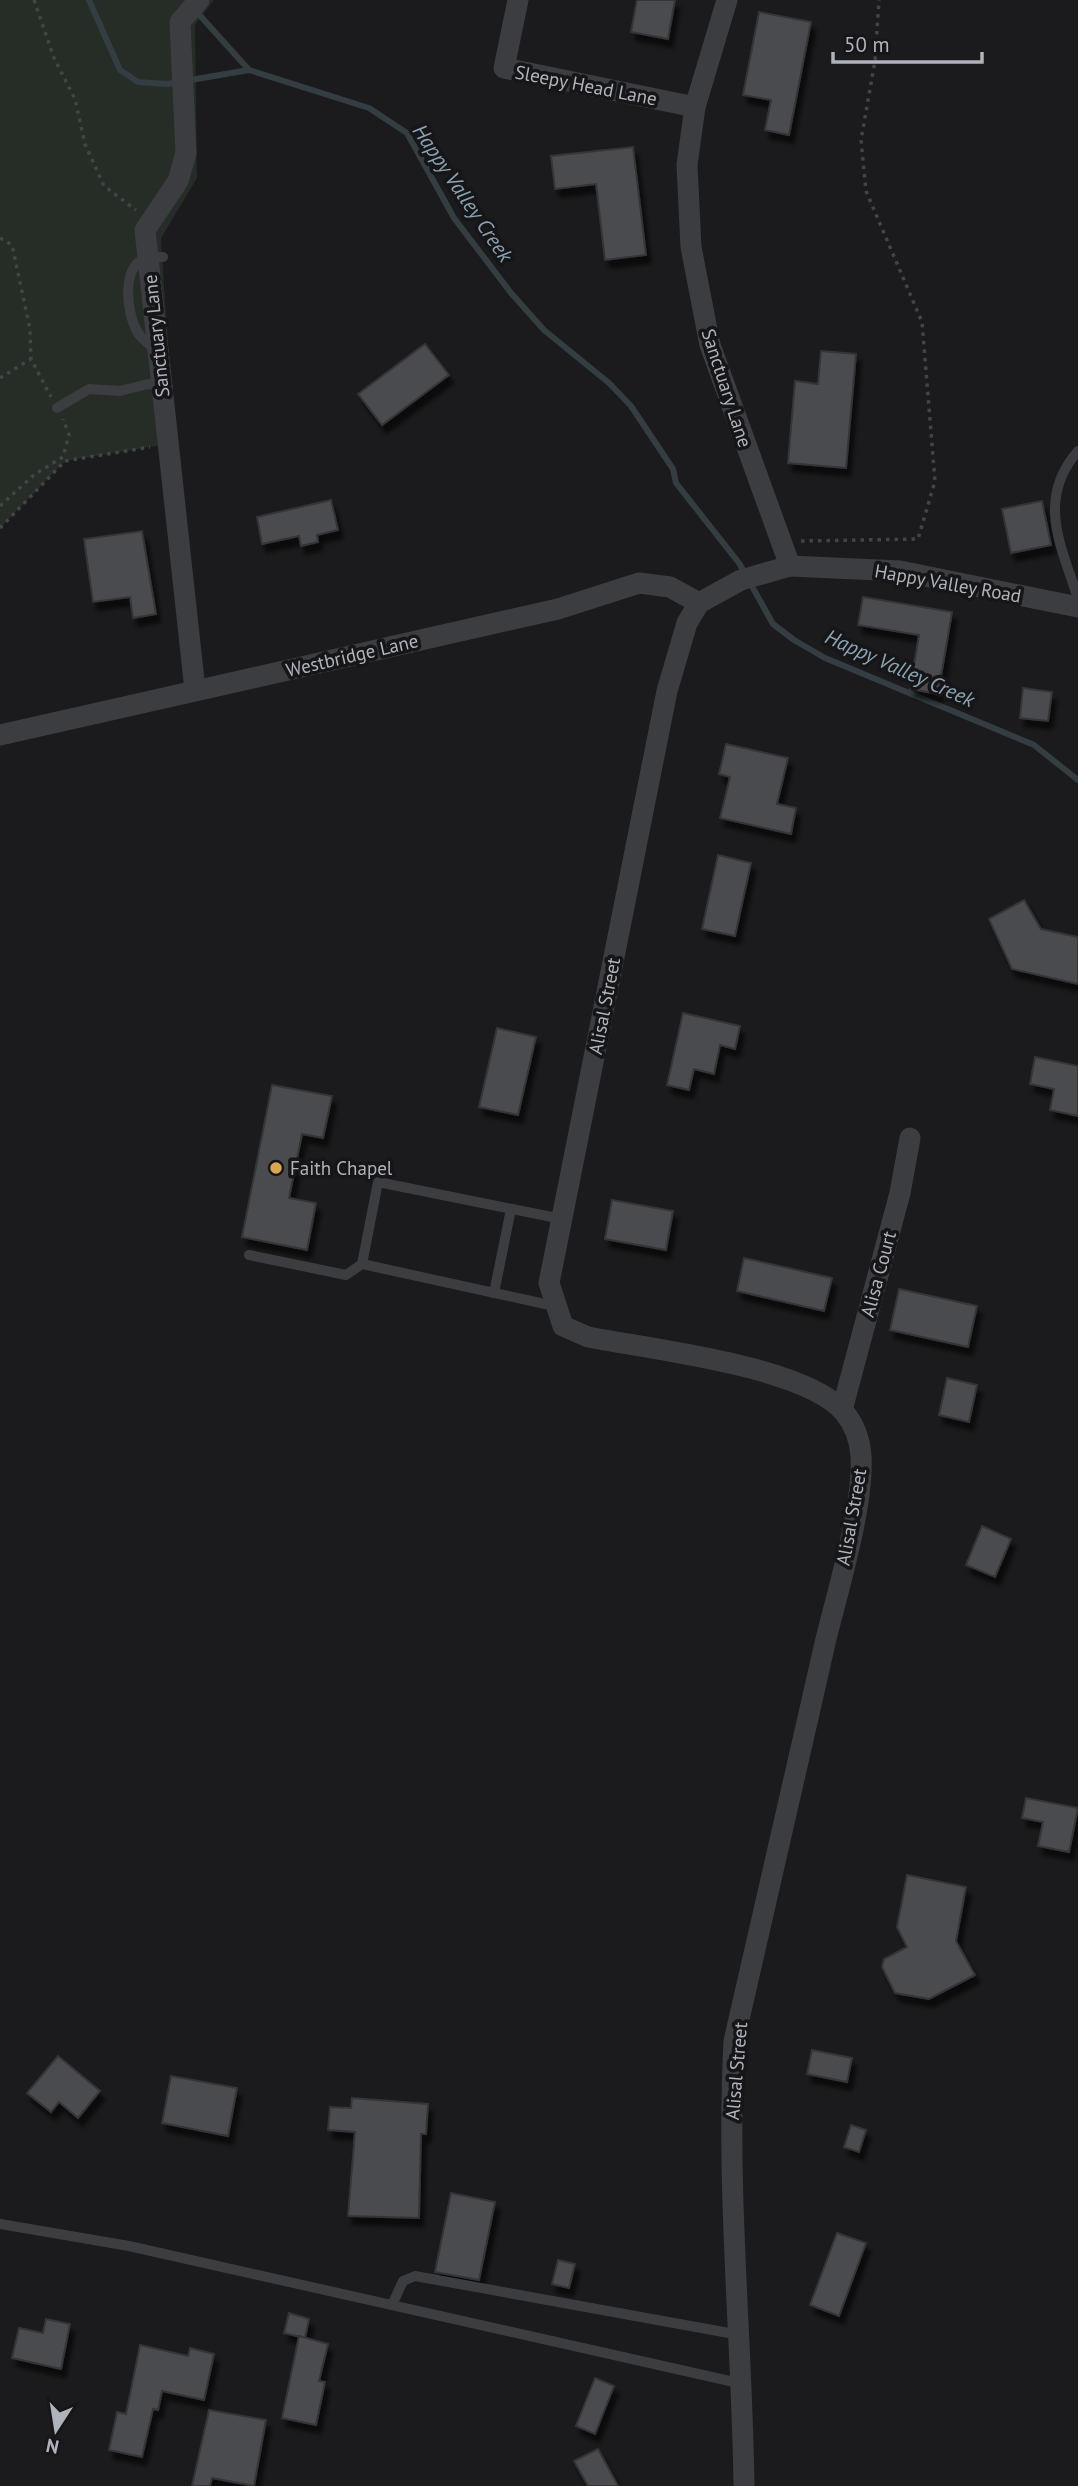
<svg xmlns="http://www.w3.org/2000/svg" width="1078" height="2486" font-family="'PT Sans',sans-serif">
  <defs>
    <filter id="shadow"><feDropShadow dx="4.5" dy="8" stdDeviation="2" flood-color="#0009"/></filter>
  </defs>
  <rect width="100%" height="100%" fill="#1b1b1d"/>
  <!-- green -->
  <path fill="#252d26" d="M0,0H214L195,25L197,178L161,238L174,443L65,461L0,528Z"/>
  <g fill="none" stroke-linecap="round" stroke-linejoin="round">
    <!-- stream -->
    <g stroke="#343d42" stroke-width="6">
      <path d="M89,0L120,70L138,82L167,84L249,70L369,108L407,133L454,218L511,293L544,330L609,383L631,406L673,469L676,483L739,563L773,624L794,640L825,658L1034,745L1078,780"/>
      <path d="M195,10L249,70"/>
    </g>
  </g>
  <!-- building -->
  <g fill="#4a4b4f" stroke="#353539" stroke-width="2" filter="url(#shadow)">
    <path d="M637,0H675L668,39L631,32Z"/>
    <path d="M759,12L811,22L789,135L765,130L771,100L743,95Z"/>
    <path d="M633,147L646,255L605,260L596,184L555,189L551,156Z"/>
    <path d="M425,344L449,375L382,425L358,394Z"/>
    <path d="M821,351L856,354L846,468L788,463L795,381L818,384Z"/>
    <path d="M331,500L338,530L317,535L318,542L301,546L299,536L262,544L257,517Z"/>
    <path d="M1042,501L1051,545L1011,553L1002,509Z"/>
    <path d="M142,531L156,614L133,618L130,597L93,602L84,539Z"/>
    <path d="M863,597L952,612L938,694L910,689L919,635L858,625Z"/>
    <path d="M1023,688L1052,692L1048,721L1020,718Z"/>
    <path d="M726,744L788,758L777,804L796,808L791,834L720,818L730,777L719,774Z"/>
    <path d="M718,855L751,863L735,936L702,929Z"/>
    <path d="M1024,900L1041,929L1078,937V984L1012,969L989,919Z"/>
    <path d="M683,1013L740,1026L735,1049L720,1045L714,1074L694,1069L689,1090L667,1085Z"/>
    <path d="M497,1028L536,1037L518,1115L479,1107Z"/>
    <path d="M1035,1057L1078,1066V1116L1050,1110L1054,1089L1030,1084Z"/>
    <path d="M272,1085L332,1096L323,1138L302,1134L289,1198L316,1203L307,1250L242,1237Z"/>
    <path d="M612,1200L673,1211L666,1250L605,1239Z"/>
    <path d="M744,1258L832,1278L824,1311L737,1291Z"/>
    <path d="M899,1289L977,1306L968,1347L890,1330Z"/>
    <path d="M947,1378L977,1385L969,1422L939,1415Z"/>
    <path d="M982,1526L1011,1539L995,1577L966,1565Z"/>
    <path d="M1026,1798L1078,1808L1069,1852L1038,1846L1043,1822L1022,1818Z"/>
    <path d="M907,1875L966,1887L956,1941L975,1975L929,1999L895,1993L882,1967L884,1959L907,1947L897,1927Z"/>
    <path d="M812,2050L852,2058L847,2082L807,2074Z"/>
    <path d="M58,2056L100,2091L78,2118L59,2102L51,2112L27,2093Z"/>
    <path d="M171,2076L237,2088L228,2136L162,2123Z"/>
    <path d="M352,2098L428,2104L426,2134H421L419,2218L348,2216L355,2132L328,2130L330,2107L351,2108Z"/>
    <path d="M851,2125L866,2130L859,2152L844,2147Z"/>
    <path d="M451,2193L495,2202L479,2280L435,2272Z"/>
    <path d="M837,2233L866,2243L839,2316L810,2305Z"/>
    <path d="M558,2260L575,2264L569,2288L552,2284Z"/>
    <path d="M289,2313L309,2319L305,2338L284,2333Z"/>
    <path d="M46,2319L70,2324L61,2369L12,2358L19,2328L43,2333Z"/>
    <path d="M299,2336L328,2344L319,2381L325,2382L316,2425L282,2418Z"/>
    <path d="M140,2345L188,2356L190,2348L214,2354L204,2400L162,2391L158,2410L153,2409L142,2457L109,2450L117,2412L126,2414Z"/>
    <path d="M595,2378L614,2386L595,2434L576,2426Z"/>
    <path d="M209,2410L266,2420L254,2486L212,2478L210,2486H192Z"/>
    <path d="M598,2449L618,2486H588L574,2461Z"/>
  </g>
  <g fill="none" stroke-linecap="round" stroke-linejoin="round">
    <!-- path -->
    <g stroke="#424448" stroke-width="3.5" stroke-dasharray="3.5 5" stroke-linecap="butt">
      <path d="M34,0L54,58L75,99L85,144L104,186L136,210"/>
      <path d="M0,238L12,245L30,329L31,359L51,397"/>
      <path d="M0,378L31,359"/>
      <path d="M0,506L35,474L63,457L69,435L63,419"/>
      <path d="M0,528L65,461L150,447"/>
      <path d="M801,541L918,539L935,481L922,322L866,191L861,140L875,61L879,0"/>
    </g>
    <!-- service -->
    <g stroke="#3c3d41" stroke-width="10">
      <path d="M158,351C151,345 143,341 138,333C127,315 120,267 146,258C151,257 158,257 163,257"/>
      <path d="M57,408L89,389L120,391L148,384L165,385"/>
      <path d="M1078,451C1036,499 1061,546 1078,598"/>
      <path d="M249,1255L346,1275L362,1264"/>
      <path d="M494,1293L511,1209"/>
      <path d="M554,1306L362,1264L378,1182L562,1219"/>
      <path d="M0,2224L129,2246L743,2384"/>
      <path d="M392,2305L403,2281L415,2276L740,2335"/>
    </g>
    <!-- minor -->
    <g stroke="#3c3d41" stroke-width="21">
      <path d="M518,0L504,68L695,107"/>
      <path d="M727,0L695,107L687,165L691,247L710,345L790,566"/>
      <path d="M195,690L145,230L178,181L186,153L180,22L199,0"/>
      <path d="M0,735L558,609L639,583L670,587L699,603"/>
      <path d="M842,1410L900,1193L910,1138"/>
      <path d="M744,2486C742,2338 726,2190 734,2041C764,1909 795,1776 825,1643C837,1593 864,1506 861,1456C860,1440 854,1424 844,1412C805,1366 649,1349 588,1337L563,1326L549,1283L667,691L687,623L699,603L741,580L790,566L900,571L1078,607"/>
    </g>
  </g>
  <!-- markers -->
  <circle fill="#dfa651" stroke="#161618" stroke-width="2.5" cx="276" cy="1168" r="7"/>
  <g text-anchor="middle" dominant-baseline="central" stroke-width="7" stroke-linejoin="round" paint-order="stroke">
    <!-- street labels -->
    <g font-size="19" fill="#afb3bb" stroke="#161618">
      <text transform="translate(586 85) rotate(11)">Sleepy Head Lane</text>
      <text transform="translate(156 336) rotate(-96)">Sanctuary Lane</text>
      <text transform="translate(727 388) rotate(72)">Sanctuary Lane</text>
      <text transform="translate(948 583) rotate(10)">Happy Valley Road</text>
      <text transform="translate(352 655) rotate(-13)">Westbridge Lane</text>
      <text transform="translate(604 1006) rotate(-79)">Alisal Street</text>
      <text transform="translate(878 1274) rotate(-75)">Alisa Court</text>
      <text transform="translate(851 1517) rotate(-80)">Alisal Street</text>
      <text transform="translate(736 2071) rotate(-85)">Alisal Street</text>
    </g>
    <!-- poi labels -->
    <g font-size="19" fill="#afb3bb" stroke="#161618" text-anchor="start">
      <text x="290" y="1168">Faith Chapel</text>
    </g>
    <!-- water labels -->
    <g font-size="21" font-style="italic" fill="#8ba2b1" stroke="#161618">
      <text transform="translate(463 193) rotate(56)">Happy Valley Creek</text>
      <text transform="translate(900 668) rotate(24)">Happy Valley Creek</text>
    </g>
  </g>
  <!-- north arrow -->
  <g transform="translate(56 2430) rotate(192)" stroke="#161618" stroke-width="5" paint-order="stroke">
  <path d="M0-5L12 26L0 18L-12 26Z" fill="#afb3bb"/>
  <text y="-10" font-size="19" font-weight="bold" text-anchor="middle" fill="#afb3bb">N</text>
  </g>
  <!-- scale -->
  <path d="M833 52v10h149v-10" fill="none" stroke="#afb3bb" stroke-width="3.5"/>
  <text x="844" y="52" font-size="21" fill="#afb3bb" stroke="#161618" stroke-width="5" paint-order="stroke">50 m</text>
</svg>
